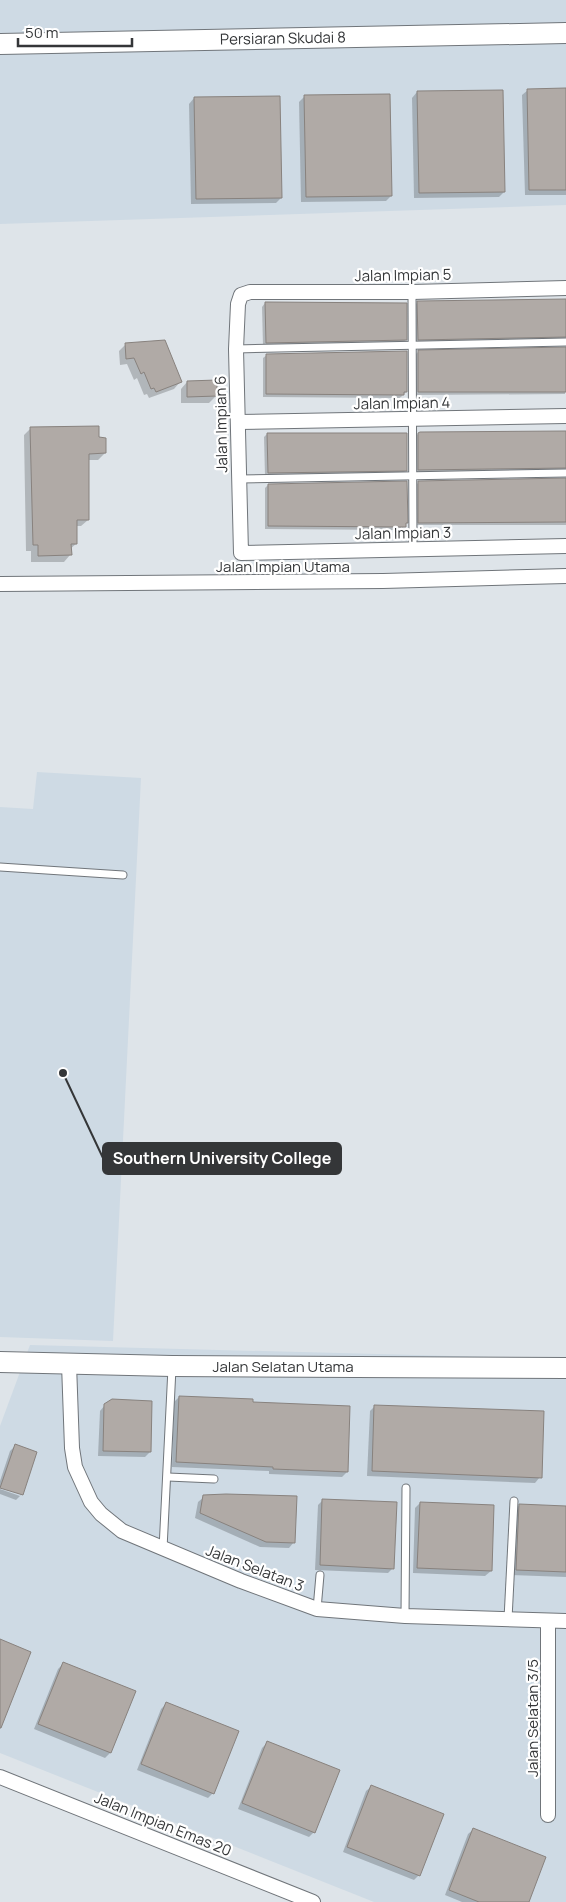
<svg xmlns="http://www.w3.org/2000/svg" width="566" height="1902" font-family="Manrope,sans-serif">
  <rect width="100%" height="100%" fill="#dee4e9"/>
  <!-- built -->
  <g fill="#cedae4">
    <path d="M0,0H566V205L0,224Z"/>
    <path d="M37,772L141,778L113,1341L0,1337V807L33,809Z"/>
    <path d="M30,1345L566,1359V1902H374L0,1753V1426Z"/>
  </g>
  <!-- shadow -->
  <g fill="#0003">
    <path d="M566,89V195H525L522,95L528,90Z"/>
    <path d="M417,92L504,192L499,197L414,198L412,98Z"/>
    <path d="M304,97L391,196L386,201L301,202L299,102Z"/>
    <path d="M194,98L281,198L276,203L191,204L189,104Z"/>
    <path d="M566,300V338L564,340L415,343V305L418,302Z"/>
    <path d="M265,303L406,340L402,343L263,346L262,307Z"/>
    <path d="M126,344L180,382L174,389L149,398L147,394L144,395L137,378L134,380L127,364L120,365L119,351Z"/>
    <path d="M566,348L565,394L415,395V355L418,352Z"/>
    <path d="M267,355L406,392L400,398L263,397V358Z"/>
    <path d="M187,382L216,396L209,403H181V389Z"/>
    <path d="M31,428L98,439L105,453L98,460H88V520L81,526H76V544L70,549V555L64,562H31V551H26L24,435Z"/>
    <path d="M566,432V474L415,473V437L418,434Z"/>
    <path d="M267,434L406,470L403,473L265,476L264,437Z"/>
    <path d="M566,480V525H415V486L419,482Z"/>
    <path d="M268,485L404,526L401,530L265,529V488Z"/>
    <path d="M179,1397L252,1403L347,1472L342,1477L269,1474V1471L172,1467L174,1402Z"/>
    <path d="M105,1405L150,1452L145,1457L98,1456L100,1411Z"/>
    <path d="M375,1406L540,1477L535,1483L367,1476L370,1411Z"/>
    <path d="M15,1446L36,1453L20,1496V1493L0,1486V1481L10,1451Z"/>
    <path d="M0,1489L20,1496L16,1500L0,1494Z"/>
    <path d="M204,1497L294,1542L289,1548L260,1547L195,1518L198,1502Z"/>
    <path d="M323,1500L393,1568L388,1573L315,1570L318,1505Z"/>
    <path d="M420,1503L491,1571L485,1576L413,1573L415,1508Z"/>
    <path d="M520,1505L566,1507V1577L511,1575L514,1510Z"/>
    <path d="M63,1664L110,1753L105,1758L34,1729L58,1669Z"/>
    <path d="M166,1704L213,1793L208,1798L137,1770L161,1709Z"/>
    <path d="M267,1743L314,1832L309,1837L238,1809L262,1748Z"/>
    <path d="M372,1786L419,1875L414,1880L343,1852L366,1791Z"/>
    <path d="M474,1829L527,1902H462L445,1895L468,1834Z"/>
  </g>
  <!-- building -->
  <g fill="#b0aaa6" stroke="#88827e">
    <path d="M566,88V190H529L527,89Z"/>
    <path d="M503,90L505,192L419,193L417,91Z"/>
    <path d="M390,94L392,196L306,197L304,95Z"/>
    <path d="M280,96L282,198L196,199L194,97Z"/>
    <path d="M566,299V337L418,340L417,301Z"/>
    <path d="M265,302L407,303V340L266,343Z"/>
    <path d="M165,340L182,382L156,392L154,388L151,389L144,372L141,374L134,358L126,359L125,343Z"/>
    <path d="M566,347V392H418V350Z"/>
    <path d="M407,351V392H404V395L266,394V354Z"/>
    <path d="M217,380V396L187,397V381Z"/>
    <path d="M99,426V437L106,438V453L89,454V520H77V544H71L72,555L38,556V545H33L30,427Z"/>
    <path d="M566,431V468L418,470V433L420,432Z"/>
    <path d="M267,433H407V471L268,473Z"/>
    <path d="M566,478V522L418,523V481Z"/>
    <path d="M407,481L408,523H406V527L268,526V484Z"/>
    <path d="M179,1396L253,1399V1402L350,1406L348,1472L273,1469V1467L176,1462Z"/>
    <path d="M112,1399L152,1401L151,1452L103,1451L104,1404Z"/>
    <path d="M374,1405L544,1411L542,1478L372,1471Z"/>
    <path d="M15,1444L37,1452L23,1495L0,1488Z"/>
    <path d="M226,1494L297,1496L295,1543L266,1542L200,1513L203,1495Z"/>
    <path d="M322,1499L397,1502L394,1569L320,1565Z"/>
    <path d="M420,1502L494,1505L492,1571L417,1568Z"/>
    <path d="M519,1504L566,1506V1572L516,1570Z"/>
    <path d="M0,1639L31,1652L1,1728H0Z"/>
    <path d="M63,1662L136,1691L111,1753L38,1724Z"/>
    <path d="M166,1702L239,1731L214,1794L141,1764Z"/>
    <path d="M267,1741L340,1770L315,1833L242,1803Z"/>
    <path d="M371,1785L444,1814L420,1876L347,1847Z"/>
    <path d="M473,1828L546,1857L529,1902H479L449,1890Z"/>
  </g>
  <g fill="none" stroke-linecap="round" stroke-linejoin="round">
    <!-- lane casing -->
    <g stroke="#70757a" stroke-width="9">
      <g id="lane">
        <path d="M412,292L413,549"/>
        <path d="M236,349L566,342"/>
        <path d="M239,479L566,473"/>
        <path d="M0,867L123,875"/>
        <path d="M168,1477L214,1479"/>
        <path d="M163,1549L172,1368"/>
        <path d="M317,1609L320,1575"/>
        <path d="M405,1616L406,1488"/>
        <path d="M508,1619L514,1501"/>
      </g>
    </g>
    <!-- street casing -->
    <g stroke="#70757a" stroke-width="16">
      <g id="street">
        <path d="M566,288L412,292H250L241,295L238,304L236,349L241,553L566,546"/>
        <path d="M238,422L566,416"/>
        <path d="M0,584L383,581L566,576"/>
        <path d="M69,1364L72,1448L75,1467L91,1502L101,1514L122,1531L241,1581L317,1609L405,1616L566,1621"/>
        <path d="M0,1777L313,1902"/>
        <path d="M548,1815V1621"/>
      </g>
    </g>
    <!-- secondary casing -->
    <g stroke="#70757a" stroke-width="22">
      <g id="secondary">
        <path d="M0,44L566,33"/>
        <path d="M0,1362L172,1366L566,1368"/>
      </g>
    </g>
    <!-- lane -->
    <use href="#lane" stroke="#fff" stroke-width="7"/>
    <!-- street -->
    <use href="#street" stroke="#fff" stroke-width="14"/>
    <!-- secondary -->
    <use href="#secondary" stroke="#fff" stroke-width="20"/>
  </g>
  <g text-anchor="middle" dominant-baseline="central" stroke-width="4.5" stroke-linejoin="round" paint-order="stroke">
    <!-- street labels -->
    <g font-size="15" fill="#343638" stroke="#fff">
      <text transform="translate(283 38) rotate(-1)">Persiaran Skudai 8</text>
      <text transform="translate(403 275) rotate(-1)">Jalan Impian 5</text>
      <text transform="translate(402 403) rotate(-1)">Jalan Impian 4</text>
      <text transform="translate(221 424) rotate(-91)">Jalan Impian 6</text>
      <text transform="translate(403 533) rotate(-1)">Jalan Impian 3</text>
      <text x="283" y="566">Jalan Impian Utama</text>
      <text x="283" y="1366">Jalan Selatan Utama</text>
      <text transform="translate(255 1568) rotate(21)">Jalan Selatan 3</text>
      <text transform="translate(532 1718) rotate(-90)">Jalan Selatan 3/5</text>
      <text transform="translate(163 1824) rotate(22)">Jalan Impian Emas 20</text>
    </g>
  </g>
  <!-- callouts -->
  <path fill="none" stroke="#343638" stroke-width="2" d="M63 1073L103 1158"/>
  <circle fill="#343638" stroke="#fff" stroke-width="2" cx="63" cy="1073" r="5"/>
  <rect fill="#343638" stroke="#343638" stroke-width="2" x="103" y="1143" width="238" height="31" rx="5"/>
  <g font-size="16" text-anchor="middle" font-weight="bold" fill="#fff">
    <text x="222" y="1164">Southern University College</text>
  </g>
  <!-- scale -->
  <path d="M18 38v8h114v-8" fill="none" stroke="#343638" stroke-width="2.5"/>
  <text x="25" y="38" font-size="15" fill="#343638" stroke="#ffffff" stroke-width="4" paint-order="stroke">50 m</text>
</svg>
